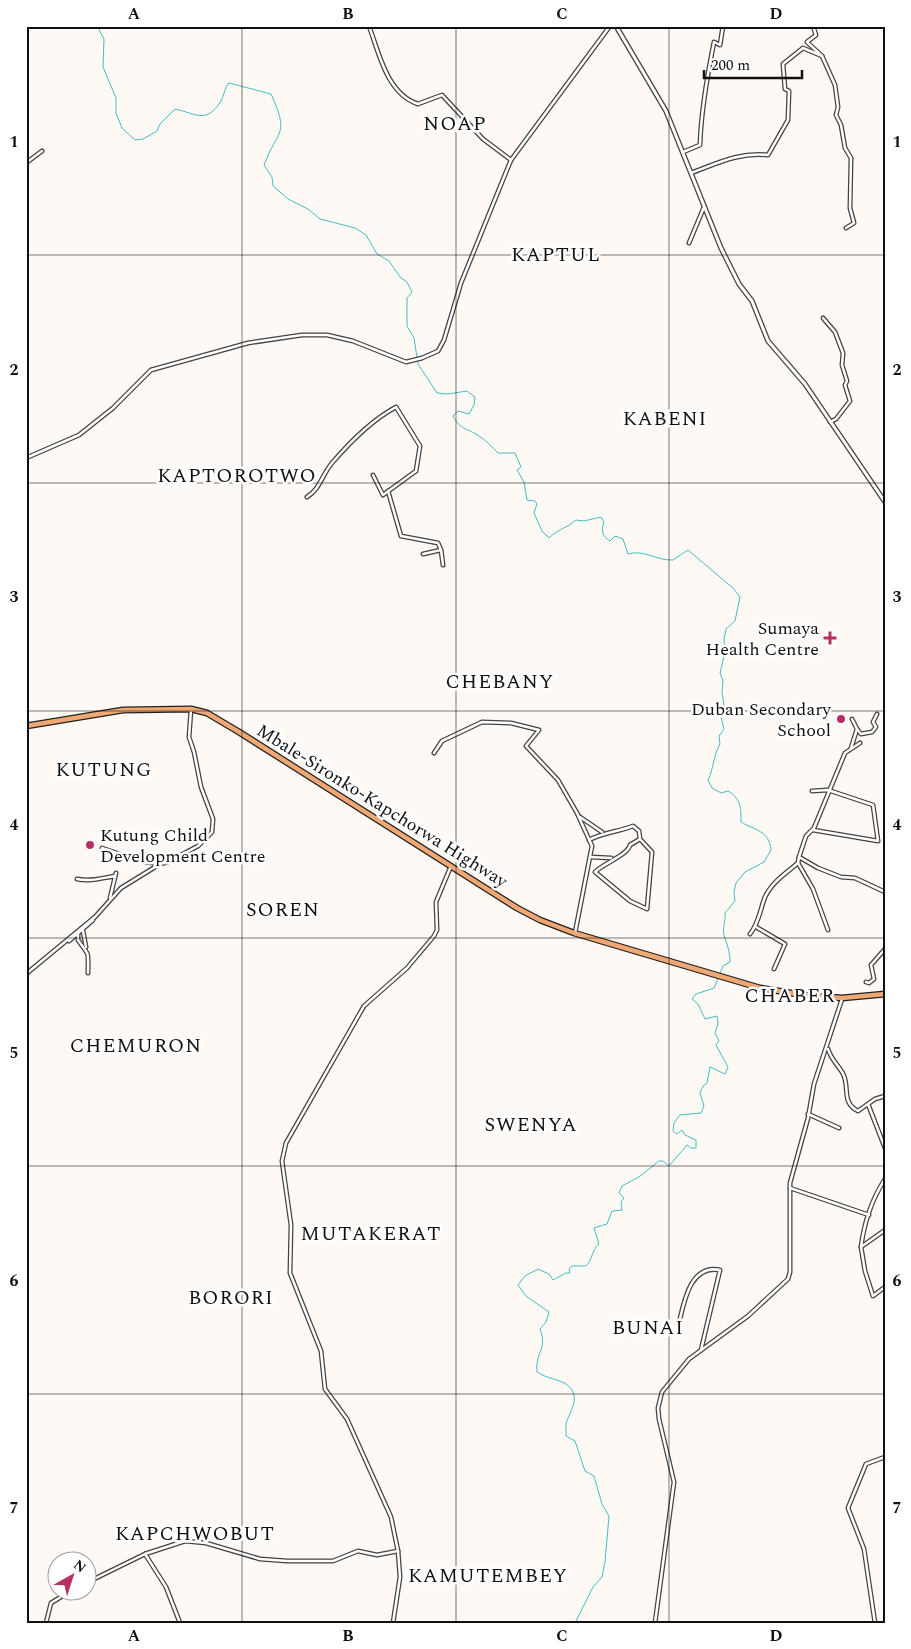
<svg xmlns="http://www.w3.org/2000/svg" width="911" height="1649" font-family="Spectral,serif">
  <rect width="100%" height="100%" fill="#fef9f4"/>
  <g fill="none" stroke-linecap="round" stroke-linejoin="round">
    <!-- stream -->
    <path stroke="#47bcc5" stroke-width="1" d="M97,26L104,39L103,67L116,98V113L122,128L135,140L143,139L157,131L160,124L175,109C195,113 206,125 221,101C224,95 224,89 229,83L271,94C290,136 278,128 264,165L272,177L273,186L288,199L308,209L320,219L355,228L366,235L377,254L389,261L400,277L407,282L412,292L407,298V326L414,338L418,364L437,393L448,394L467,391L475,397L474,405L469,414L458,411L453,416C461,431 468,428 479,436C486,440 492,447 498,453H515L521,467L517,470L524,482L527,500L535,501L537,504L534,513L542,531L549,538C558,529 567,528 576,520L584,521L601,517L604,522C601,531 602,536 610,541L615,536L623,539L628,554C644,549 657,561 673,560L688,550L734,589L740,597L735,621L726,629L724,639L725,652L720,673L723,681L722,692L724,705L721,717L724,729L719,736L720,744C713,756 714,768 708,780L712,788L721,793L728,791C741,798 741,809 741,822C754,830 769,830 771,850L764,862L745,872L736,883L734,892L735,901L725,913C726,921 722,929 724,935C727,945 730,951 730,962L723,966L714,988L696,994L692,999L698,1004L705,1019L717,1016L718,1024L715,1033L719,1041L716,1045L728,1067L725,1074L710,1067L707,1083L703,1086L700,1093L704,1106L701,1113L680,1115L674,1123L673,1131L677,1134L682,1130L685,1135L696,1140V1148H691L687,1145L669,1166L663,1161H659L639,1177L622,1186L619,1193L624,1198L621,1202L622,1210L612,1211L607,1224L594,1228L599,1244C591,1251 593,1259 586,1266H572L569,1269L570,1273H566L553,1280L549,1274L538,1269L525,1276L518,1285L526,1296L549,1312L546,1322L540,1329C548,1350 535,1351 537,1372C548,1379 558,1379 566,1384C583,1396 569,1412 566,1424C566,1428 566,1432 566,1436L575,1441L585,1471L594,1476L602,1504L609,1516L605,1562L602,1577L593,1587L575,1623"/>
    <!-- minor casing -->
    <g stroke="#434343" stroke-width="5">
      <g id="minor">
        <path d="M369,26C379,53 387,94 418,104L442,95L483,139L511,160"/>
        <path d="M813,26L816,35L807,42L822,56L835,85L838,107L836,115L841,125L845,148L851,158L850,208L854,223L846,228"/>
        <path d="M683,152L700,145C701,110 707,77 714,42L720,45L723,26"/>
        <path d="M26,163L42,151"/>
        <path d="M691,173C718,163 739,152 768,155L788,120L789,91L785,89L783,64L803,48L822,56"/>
        <path d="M689,243L704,207"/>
        <path d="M823,318L835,332L843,353L842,365L847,381L845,385L850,401L836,419L830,422"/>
        <path d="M26,458L79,435L113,408L151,370L248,343L302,335H327L353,341L406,362L422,358L438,351L444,340L461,283L511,160L610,26"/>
        <path d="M388,491L401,536L438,543L441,550L423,554"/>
        <path d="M307,497C320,489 322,475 332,463C350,442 372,420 396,407L420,446L416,471L383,495L373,475"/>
        <path d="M441,550L443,565"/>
        <path d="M857,729L861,734L872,732L876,727L873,722L877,714"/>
        <path d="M860,743L845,753L814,828L806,836L799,857L818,868L841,877L855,878L885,892"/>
        <path d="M851,748L857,729L852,719"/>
        <path d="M434,753L442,741L482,722L511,723L539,730L526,746L558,780L577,813L592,846L575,933"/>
        <path d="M812,791L828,790L873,805L878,841L813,830"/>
        <path d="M580,817L602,832"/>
        <path d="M589,840C604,832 618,832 633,826L639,831L640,839L652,852L647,909L630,901L595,872C604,863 628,855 630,845L640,839"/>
        <path d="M102,848L140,861L159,864"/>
        <path d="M590,857L611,858"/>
        <path d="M799,857L798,863L813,889L828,930"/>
        <path d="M77,879C90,882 102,878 115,876"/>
        <path d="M110,898L116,873"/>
        <path d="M756,927L785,944L774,969"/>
        <path d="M83,931L86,947"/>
        <path d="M78,934V940C90,957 88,950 88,973"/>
        <path d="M750,934C759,923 760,910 765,897C772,882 786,873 798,863"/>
        <path d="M69,941L93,920"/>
        <path d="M26,974L95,917L121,888L160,864L168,862L198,846L212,832L213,819L201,787L194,752L189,737L191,710"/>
        <path d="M866,982L869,983L874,979L871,965L885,949"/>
        <path d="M828,1049C831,1059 837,1064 842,1072C851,1085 840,1102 858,1111L875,1099L885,1096"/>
        <path d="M868,1104L885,1148"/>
        <path d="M808,1114L839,1128"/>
        <path d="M790,1188L869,1215"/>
        <path d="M885,1230L861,1247L865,1271L873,1296L885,1287"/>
        <path d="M861,1247C864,1224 872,1199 885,1179"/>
        <path d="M679,1323C684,1302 690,1264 720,1270L701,1350"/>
        <path d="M145,1554L166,1587L180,1623"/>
        <path d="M88,1582L145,1554L185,1541L206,1543L260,1559L287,1561H333L358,1551L377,1555L398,1551"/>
        <path d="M46,1623L51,1603L69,1592"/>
        <path d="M393,1623L400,1577L398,1551L391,1517L347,1419L325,1389L321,1351L290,1273L291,1225L282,1161L286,1143L364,1006L407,968L434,936L437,930L436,902L451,866"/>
        <path d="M655,1623L674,1482L659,1419L658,1408L662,1392L689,1359L748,1316L788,1279L790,1272V1183L808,1118L814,1084L842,999"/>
        <path d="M875,1623L864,1549L848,1508L866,1464L885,1457"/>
      </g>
    </g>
    <!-- tertiary casing -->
    <g stroke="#434343" stroke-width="5.5">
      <path id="tertiary" d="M616,26L666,111L721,248L739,284L752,301L768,341L805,384L885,502"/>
    </g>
    <!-- primary casing -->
    <g stroke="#212121" stroke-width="7">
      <path id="primary" d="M26,726L123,710L191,709L207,713L239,732L517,908L540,920L574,933L760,988L803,995L842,998L885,994"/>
    </g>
    <!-- minor -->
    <use href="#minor" stroke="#fff" stroke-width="2.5"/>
    <!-- tertiary -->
    <use href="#tertiary" stroke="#fff" stroke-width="3"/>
    <!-- primary -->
    <use href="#primary" stroke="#efa873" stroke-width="4.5"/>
  </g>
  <!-- grid -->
  <path fill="none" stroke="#101010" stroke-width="1" stroke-opacity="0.55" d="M242,26V1623M456,26V1623M669,26V1623M26,255H885M26,483H885M26,711H885M26,938H885M26,1166H885M26,1394H885"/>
  <!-- markers -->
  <g fill="#b83063" stroke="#fff" stroke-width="2">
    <path d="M827.5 630.5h5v5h5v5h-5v5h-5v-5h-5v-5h5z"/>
    <circle cx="841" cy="719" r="5"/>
    <circle cx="90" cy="845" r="5"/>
  </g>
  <g text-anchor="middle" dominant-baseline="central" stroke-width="5" stroke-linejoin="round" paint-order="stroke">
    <!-- poi labels -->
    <g font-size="18" fill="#101010" stroke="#fff" text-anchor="end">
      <text x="819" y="628">Sumaya<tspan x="819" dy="21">Health Centre</tspan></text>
      <text x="831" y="709">Duban Secondary<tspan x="831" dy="21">School</tspan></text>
      <text x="100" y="835" text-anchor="start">Kutung Child<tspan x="100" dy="21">Development Centre</tspan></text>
    </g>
    <!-- street labels -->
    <g font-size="18" fill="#101010" stroke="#fff">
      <text transform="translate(382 806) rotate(32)">Mbale-Sironko-Kapchorwa Highway</text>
    </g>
    <!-- quarter labels -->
    <g font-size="20" letter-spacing="1" fill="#101010" stroke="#fff">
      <text x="455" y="124">NOAP</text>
      <text x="556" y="255">KAPTUL</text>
      <text x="665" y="419">KABENI</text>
      <text x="237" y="476">KAPTOROTWO</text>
      <text x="500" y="682">CHEBANY</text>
      <text x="104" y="770">KUTUNG</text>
      <text x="283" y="910">SOREN</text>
      <text x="790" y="996">CHABER</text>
      <text x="136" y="1046">CHEMURON</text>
      <text x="531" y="1125">SWENYA</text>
      <text x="371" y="1234">MUTAKERAT</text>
      <text x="231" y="1298">BORORI</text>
      <text x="648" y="1328">BUNAI</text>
      <text x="195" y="1534">KAPCHWOBUT</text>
      <text x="488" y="1576">KAMUTEMBEY</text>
    </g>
  </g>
  <!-- border -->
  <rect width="911" height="1649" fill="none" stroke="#ffffff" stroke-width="55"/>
  <!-- north arrow -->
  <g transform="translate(72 1576) rotate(39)"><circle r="24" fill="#ffffff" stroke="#9f9f9f"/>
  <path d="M0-4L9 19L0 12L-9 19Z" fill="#b83063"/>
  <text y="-8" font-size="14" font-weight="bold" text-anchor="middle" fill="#101010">N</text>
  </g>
  <!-- scale -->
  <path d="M704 70v8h98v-8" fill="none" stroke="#101010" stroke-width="2.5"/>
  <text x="711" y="70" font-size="15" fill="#101010" stroke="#ffffff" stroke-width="4" paint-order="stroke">200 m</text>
  <rect x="28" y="28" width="856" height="1594" fill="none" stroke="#101010" stroke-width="2"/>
  <g font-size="16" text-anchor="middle" font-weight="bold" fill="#101010">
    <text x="134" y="19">A</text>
    <text x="348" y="19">B</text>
    <text x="562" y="19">C</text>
    <text x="776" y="19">D</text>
    <text x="14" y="147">1</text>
    <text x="897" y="147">1</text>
    <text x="14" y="375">2</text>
    <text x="897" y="375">2</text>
    <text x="14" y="602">3</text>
    <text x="897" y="602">3</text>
    <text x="14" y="830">4</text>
    <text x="897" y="830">4</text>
    <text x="14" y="1058">5</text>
    <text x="897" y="1058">5</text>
    <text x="14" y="1286">6</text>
    <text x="897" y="1286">6</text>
    <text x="14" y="1513">7</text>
    <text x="897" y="1513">7</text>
    <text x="134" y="1641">A</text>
    <text x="348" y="1641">B</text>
    <text x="562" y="1641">C</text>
    <text x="776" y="1641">D</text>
  </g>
</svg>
